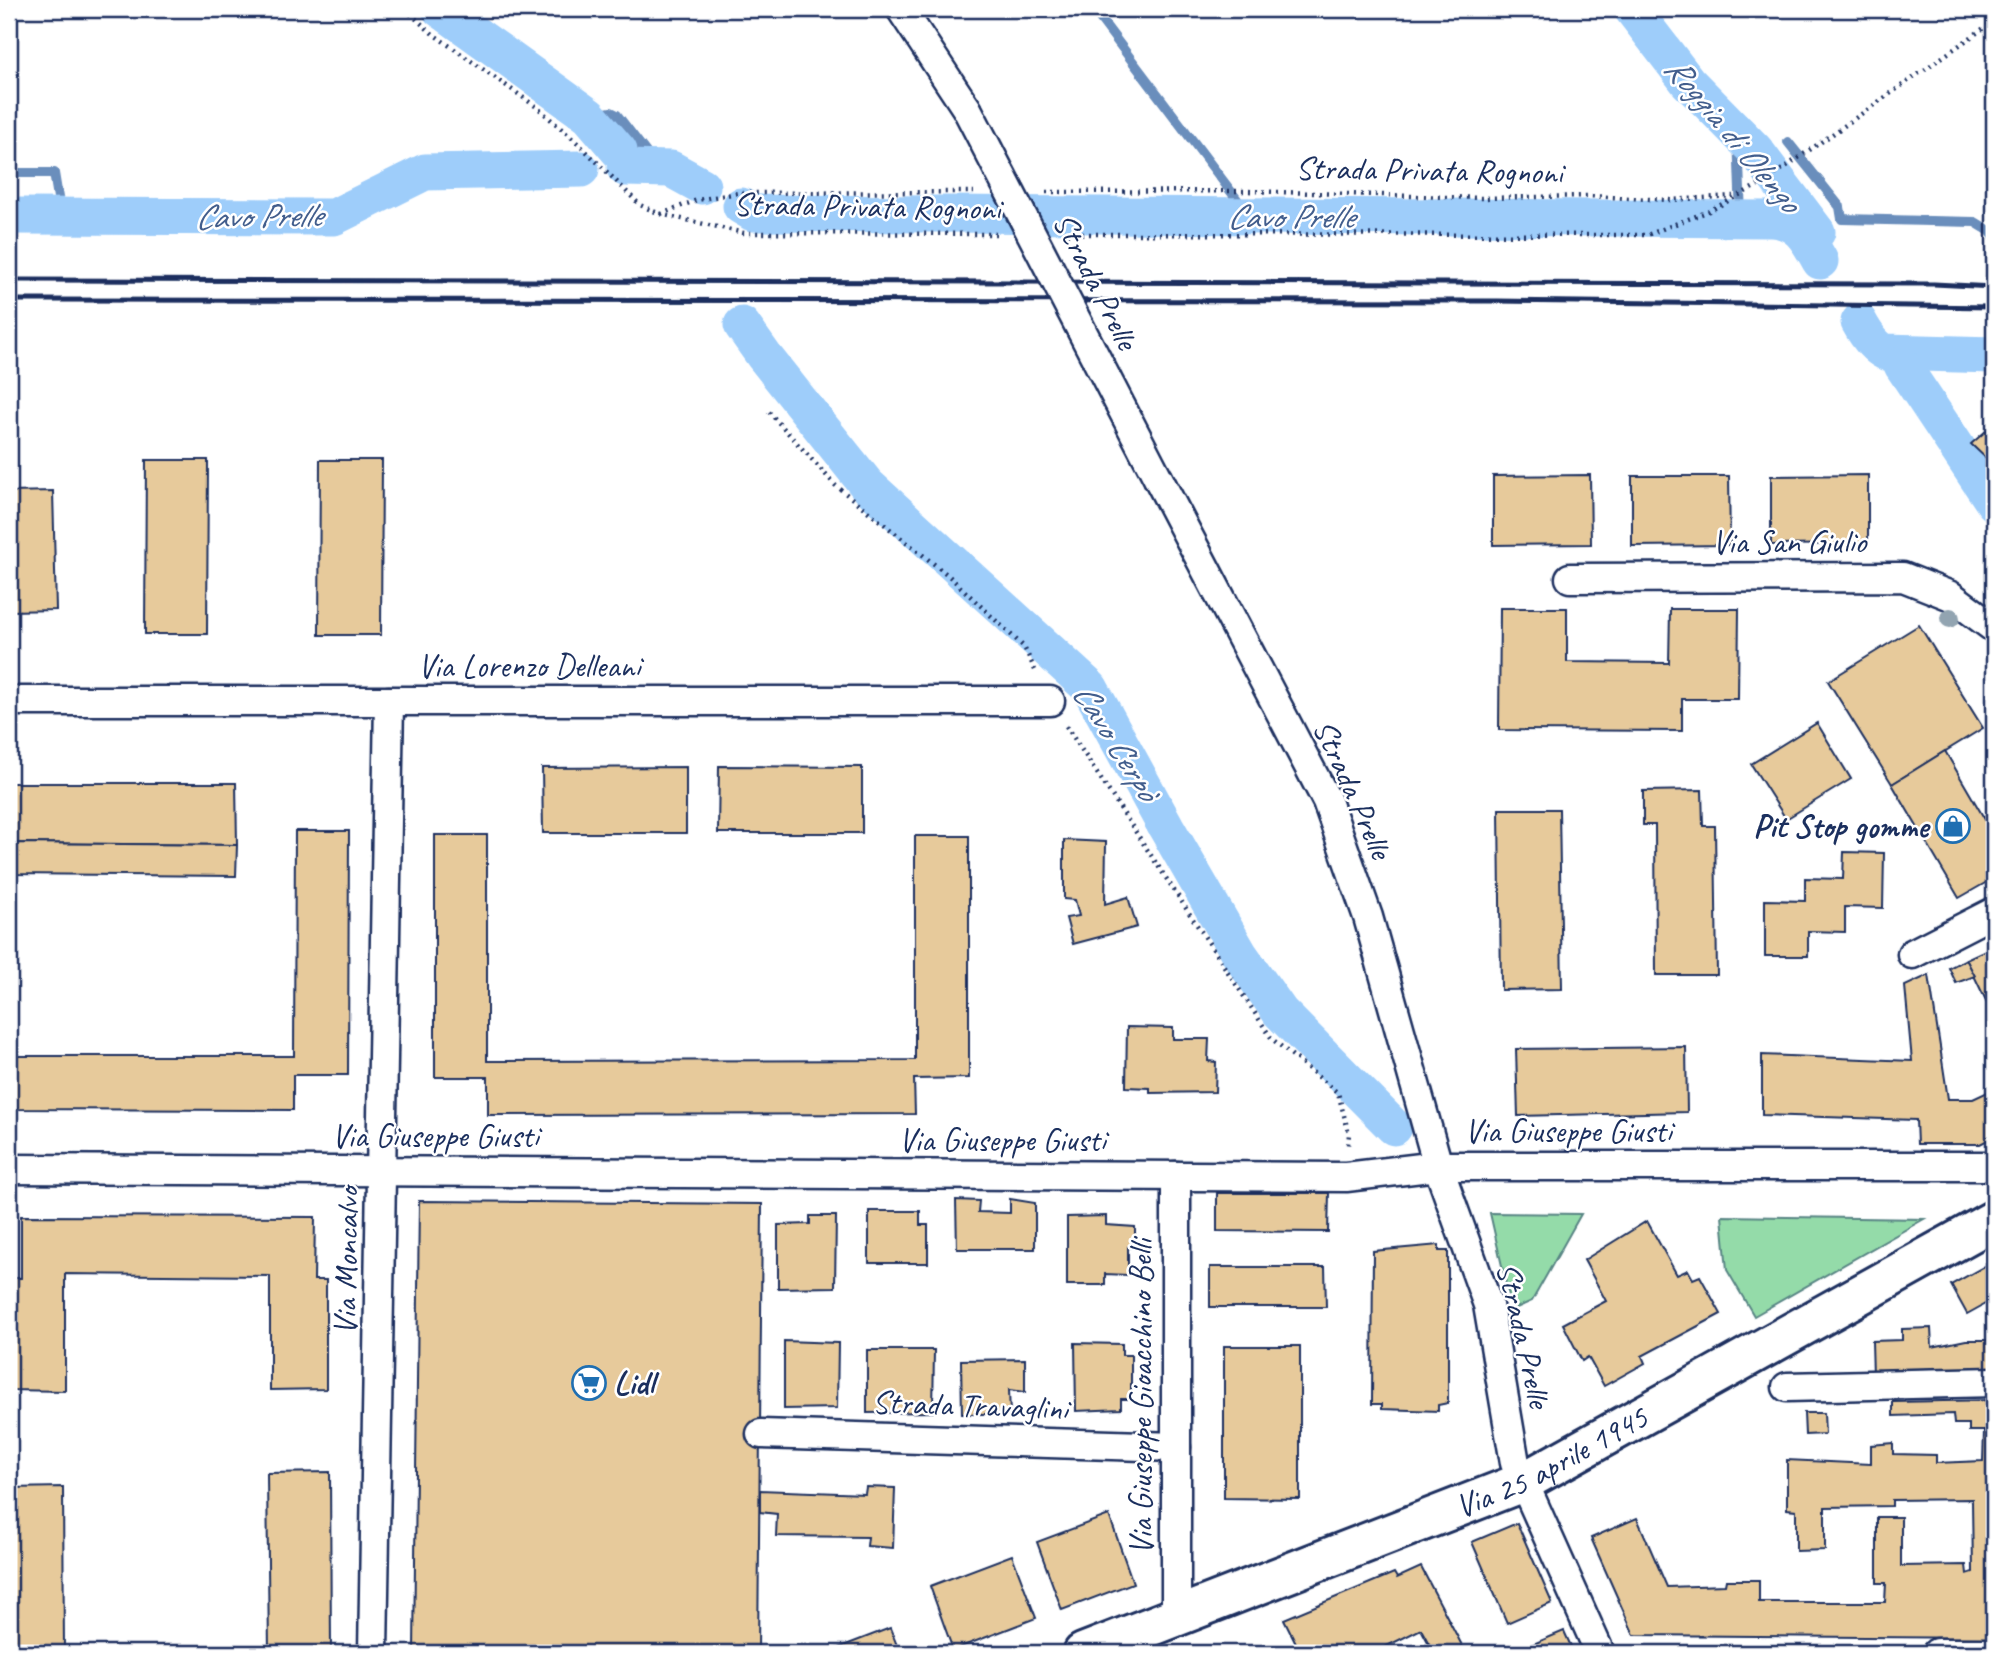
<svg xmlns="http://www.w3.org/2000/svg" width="2003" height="1662" font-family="Caveat,sans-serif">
  <rect width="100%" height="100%" fill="#fff"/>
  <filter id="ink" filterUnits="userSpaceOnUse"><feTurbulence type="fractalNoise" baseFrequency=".0143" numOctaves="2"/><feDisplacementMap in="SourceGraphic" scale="14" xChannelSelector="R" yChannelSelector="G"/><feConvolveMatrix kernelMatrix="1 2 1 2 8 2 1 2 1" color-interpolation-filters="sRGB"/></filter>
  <g filter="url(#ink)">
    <!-- green -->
    <g fill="#94dba9" stroke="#588584" stroke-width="2">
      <path d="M1490,1213L1581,1214L1532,1301L1512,1310Z"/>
      <path d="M1722,1216L1924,1219L1754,1316L1727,1270Z"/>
    </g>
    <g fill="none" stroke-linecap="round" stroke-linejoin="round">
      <!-- stream -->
      <g stroke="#6a8ebc" stroke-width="10">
        <path d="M1093,9L1248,214"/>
        <path d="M589,116L611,112L617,115L657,167"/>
        <path d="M1738,135L1741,218"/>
        <path d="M1788,142L1840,207L1842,219L1975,222L1990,231L1994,236"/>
        <path d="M9,173H54L61,216"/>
      </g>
      <!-- canal -->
      <g stroke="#9ecdfa" stroke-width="37">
        <path d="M440,9L589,116L619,151"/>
        <path d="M1632,9L1688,82L1755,150L1817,232"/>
        <path d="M625,168L671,169L702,186"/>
        <path d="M741,206L753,213L1771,219C1798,220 1808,239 1820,261"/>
        <path d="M9,216L334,217L425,172L581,169"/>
        <path d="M1859,322C1865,333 1874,347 1885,352L1994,355"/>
        <path d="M742,325L764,356L867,485L1090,688L1166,827L1240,955L1280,1012L1394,1127"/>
        <path d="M1902,365L1994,503"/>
      </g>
    </g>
    <!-- building -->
    <g fill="#e7ca9b" stroke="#1b2f5e" stroke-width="2">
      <path d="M1994,424V466L1971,444Z"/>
      <path d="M146,460H208L207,634H145Z"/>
      <path d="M320,460H382L381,635H319Z"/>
      <path d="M1590,475L1591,544L1493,545V476Z"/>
      <path d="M1868,475V544L1771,545V476Z"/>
      <path d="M1632,476H1729L1730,545L1632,546Z"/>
      <path d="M53,491L56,610L9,611V492Z"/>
      <path d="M1500,608H1567V662L1669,663L1670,609H1739L1738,699H1682V731L1499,730Z"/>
      <path d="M1919,625L1983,728L1892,784L1828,681Z"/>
      <path d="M1817,723L1851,779L1786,819L1751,764Z"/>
      <path d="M1945,751L1994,835V878L1959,898L1892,784Z"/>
      <path d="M719,766L862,767V833H718Z"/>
      <path d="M686,767V833H543L542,768Z"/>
      <path d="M9,783H236L237,845L9,843Z"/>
      <path d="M1702,790L1703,826H1715L1717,975H1656L1655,825H1643V791Z"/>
      <path d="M1499,809H1559L1562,989L1501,990Z"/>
      <path d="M1994,810V835L1984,816Z"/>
      <path d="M295,831H349L348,1075H293V1110L9,1109V1056H294Z"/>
      <path d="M435,835H487V1061L915,1060V836H969V1078L914,1079L915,1114L488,1115V1077H435Z"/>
      <path d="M1064,840L1106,842L1105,904L1128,897L1137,927L1073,944L1066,918L1079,916L1075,900L1064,899Z"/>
      <path d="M9,843L237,845L236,876L9,874Z"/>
      <path d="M1844,852L1884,853L1883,908L1845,907V932L1808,931V956H1765V900L1805,901V878L1843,879Z"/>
      <path d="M1994,946V1017L1966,959Z"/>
      <path d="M1966,959L1975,976L1956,983L1949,968Z"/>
      <path d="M1929,975L1948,1099H1973L1994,1089V1137L1980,1144H1917L1916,1120L1762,1115V1055L1912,1061L1905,986Z"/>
      <path d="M1127,1027L1173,1028V1039H1209L1208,1061L1216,1062L1215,1092L1150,1093V1088L1126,1087Z"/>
      <path d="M1686,1047L1687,1112L1518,1116L1516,1049Z"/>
      <path d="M1217,1193H1329L1328,1232L1217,1231Z"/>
      <path d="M1010,1199L1035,1203V1249H957L956,1200L979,1201L978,1212L1010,1213Z"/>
      <path d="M419,1201L762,1204L758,1653H414Z"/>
      <path d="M869,1211H920V1225H928V1263H869Z"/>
      <path d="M21,1216L315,1217L314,1280H326V1389L270,1390V1276L65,1274V1391L9,1390V1278H21Z"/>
      <path d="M810,1216H836L835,1287L778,1288V1225L810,1224Z"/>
      <path d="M1106,1216V1225L1135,1227V1248L1128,1247V1275L1105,1274V1285H1067V1217Z"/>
      <path d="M1647,1221L1677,1275L1688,1270L1693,1279L1700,1276L1721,1314L1642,1356L1645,1363L1604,1386L1588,1357L1582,1361L1563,1324L1606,1301L1584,1260Z"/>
      <path d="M1439,1245V1251H1448V1403L1438,1405V1411L1382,1409V1404H1372L1373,1251Z"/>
      <path d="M1994,1261V1299L1967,1314L1951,1285Z"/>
      <path d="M1210,1267H1325L1326,1307H1210Z"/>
      <path d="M1931,1328L1932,1347L1966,1340H1994V1373L1873,1376L1872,1341L1902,1340V1329Z"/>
      <path d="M784,1341L838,1343L837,1408L784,1409Z"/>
      <path d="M1075,1343L1122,1344V1355H1131V1399H1121V1409L1076,1411Z"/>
      <path d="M1224,1346H1300V1499L1224,1498Z"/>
      <path d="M867,1350H934L933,1412L867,1413Z"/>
      <path d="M1025,1359V1392L1009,1390L1010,1414H962L961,1360Z"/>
      <path d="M1994,1400V1558L1989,1574V1601L1994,1602V1638L1634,1635L1591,1538L1637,1518L1667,1587L1725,1585L1726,1580H1759V1602H1885L1886,1583H1877V1517H1901V1566L1966,1565L1967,1574L1973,1572L1972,1499L1892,1500V1506L1825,1507V1550L1796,1551V1510L1787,1509V1460L1871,1464V1445L1893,1443V1454L1936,1455V1463L1983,1461L1984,1431H1969V1424H1954L1953,1414L1893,1416V1402Z"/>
      <path d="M1804,1413H1824L1825,1434L1805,1435Z"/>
      <path d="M330,1472L331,1653H269L267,1473Z"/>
      <path d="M63,1487L64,1653H9V1488Z"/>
      <path d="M866,1487L895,1488L893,1548L867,1546L868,1537L776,1536L777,1514L760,1512V1490L865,1494Z"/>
      <path d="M1109,1515L1133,1583L1062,1610L1037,1542Z"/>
      <path d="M1517,1523L1552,1603L1507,1623L1472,1542Z"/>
      <path d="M1012,1555L1036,1618L953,1650L930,1586Z"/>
      <path d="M1421,1567L1466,1653H1434L1421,1629L1373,1653H1301L1284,1619L1394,1573L1397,1578Z"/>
      <path d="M890,1628L900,1653H825Z"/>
      <path d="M1564,1631L1574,1653H1521L1519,1650Z"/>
    </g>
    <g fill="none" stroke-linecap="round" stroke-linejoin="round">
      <!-- street casing -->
      <g stroke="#1b2f5e" stroke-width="33">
        <g id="street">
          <path d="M901,9L967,109"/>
          <path d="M1159,480L1327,801L1368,917L1438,1166L1488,1305L1515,1463L1600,1653"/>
          <path d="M1570,578L1903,577L1951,596L1994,628"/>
          <path d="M9,701H1050"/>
          <path d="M1912,954L1994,912"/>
          <path d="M9,1169L1346,1177L1438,1166H1994"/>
          <path d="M1176,1176V1617"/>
          <path d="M1787,1387L1994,1382"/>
          <path d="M761,1434L1176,1447"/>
          <path d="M373,1653L389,701"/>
          <path d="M1937,1653H1994"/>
        </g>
      </g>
      <!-- secondary casing -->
      <g stroke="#1b2f5e" stroke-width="44">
        <g id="secondary">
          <path id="s1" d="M1083,1653L1523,1482L1994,1220"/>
        </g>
      </g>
      <!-- path -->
      <g stroke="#1b2f5e" stroke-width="4.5" stroke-dasharray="2 5" stroke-linecap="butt">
        <path d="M405,9L433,34L538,108L582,147L640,205L660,214L744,233L996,234"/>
        <path d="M1046,192L1246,191L1481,198L1588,196L1671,200L1733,196"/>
        <path d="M661,214L697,200L738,193L974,192"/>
        <path d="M1068,234L1647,235L1709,211L1764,182L1994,21"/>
        <path d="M769,412L835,485L949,576L1024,647L1035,670"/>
        <path d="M1066,726L1272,1039L1338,1093L1349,1134L1348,1145"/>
      </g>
      <!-- street -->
      <use href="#street" stroke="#fff" stroke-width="28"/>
      <!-- secondary -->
      <use href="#secondary" stroke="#fff" stroke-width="38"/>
      <!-- rail -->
      <g stroke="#1b2f5e" stroke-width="5">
        <path d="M9,280L1934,284L1994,287"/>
        <path d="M9,300L1498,301L1994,307"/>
      </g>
      <!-- street-bridge casing -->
      <g stroke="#1b2f5e" stroke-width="33" stroke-linecap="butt">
        <path id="street-bridge" d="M967,109L1159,480"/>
      </g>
      <!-- street-bridge -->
      <use href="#street-bridge" stroke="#fff" stroke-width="28"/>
    </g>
    <!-- trees -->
    <circle fill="#92a4b1" cx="1950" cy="618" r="10"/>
  </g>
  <!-- icons -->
  <defs>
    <g id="shop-ring" transform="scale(1.75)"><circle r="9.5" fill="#fff" stroke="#1f6fb2" stroke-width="1.5"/><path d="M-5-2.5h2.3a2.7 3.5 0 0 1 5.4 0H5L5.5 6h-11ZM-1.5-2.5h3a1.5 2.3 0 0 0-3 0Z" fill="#1f6fb2"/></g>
    <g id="supermarket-ring" transform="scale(1.75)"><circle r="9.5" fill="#fff" stroke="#1f6fb2" stroke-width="1.5"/><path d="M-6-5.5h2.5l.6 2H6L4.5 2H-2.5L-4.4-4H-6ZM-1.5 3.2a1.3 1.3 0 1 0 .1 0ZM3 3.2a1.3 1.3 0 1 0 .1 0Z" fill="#1f6fb2"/></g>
  </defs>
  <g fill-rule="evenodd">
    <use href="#shop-ring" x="1953" y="826"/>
    <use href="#supermarket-ring" x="589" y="1383"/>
  </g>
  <g text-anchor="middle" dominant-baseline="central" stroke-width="5" stroke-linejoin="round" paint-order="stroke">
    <!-- street labels -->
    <g font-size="33" fill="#1b2f5e" stroke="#fff">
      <text transform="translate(1429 170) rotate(1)">Strada Privata Rognoni</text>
      <text transform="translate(867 206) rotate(1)">Strada Privata Rognoni</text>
      <text transform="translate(1096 281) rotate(63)">Strada Prelle</text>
      <text x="1789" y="542">Via San Giulio</text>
      <text x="529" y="666">Via Lorenzo Delleani</text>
      <text transform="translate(1353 789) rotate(66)">Strada Prelle</text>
      <text x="1568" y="1131">Via Giuseppe Giusti</text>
      <text x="435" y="1136">Via Giuseppe Giusti</text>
      <text x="1002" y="1140">Via Giuseppe Giusti</text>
      <text transform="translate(346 1261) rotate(-89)">Via Moncalvo</text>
      <text transform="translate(1524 1335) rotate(77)">Strada Prelle</text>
      <text transform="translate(1141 1397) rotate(-90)">Via Giuseppe Gioacchino Belli</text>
      <text transform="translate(970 1405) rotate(2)">Strada Travaglini</text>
      <text stroke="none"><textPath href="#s1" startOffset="506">Via 25 aprile 1945</textPath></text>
    </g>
    <!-- poi labels -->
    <g font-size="33" font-weight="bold" fill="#1b2f5e" stroke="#fff" text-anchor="end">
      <text x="1928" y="826">Pit Stop gomme</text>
      <text x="614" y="1383" text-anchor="start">Lidl</text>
    </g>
    <!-- water labels -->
    <g font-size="35" font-style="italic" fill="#425e8d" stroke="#fff">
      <text transform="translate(1733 134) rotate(50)">Roggia di Olengo</text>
      <text transform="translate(258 216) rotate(-1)">Cavo Prelle</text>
      <text x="1290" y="216">Cavo Prelle</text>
      <text transform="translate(1116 741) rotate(58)">Cavo Cerpò</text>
    </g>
  </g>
  <!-- margin -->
  <rect width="2003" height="1662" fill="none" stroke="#fff" stroke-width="35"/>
  <rect x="18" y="18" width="1968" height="1627" fill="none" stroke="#1b2f5e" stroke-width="2.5" filter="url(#ink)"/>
</svg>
